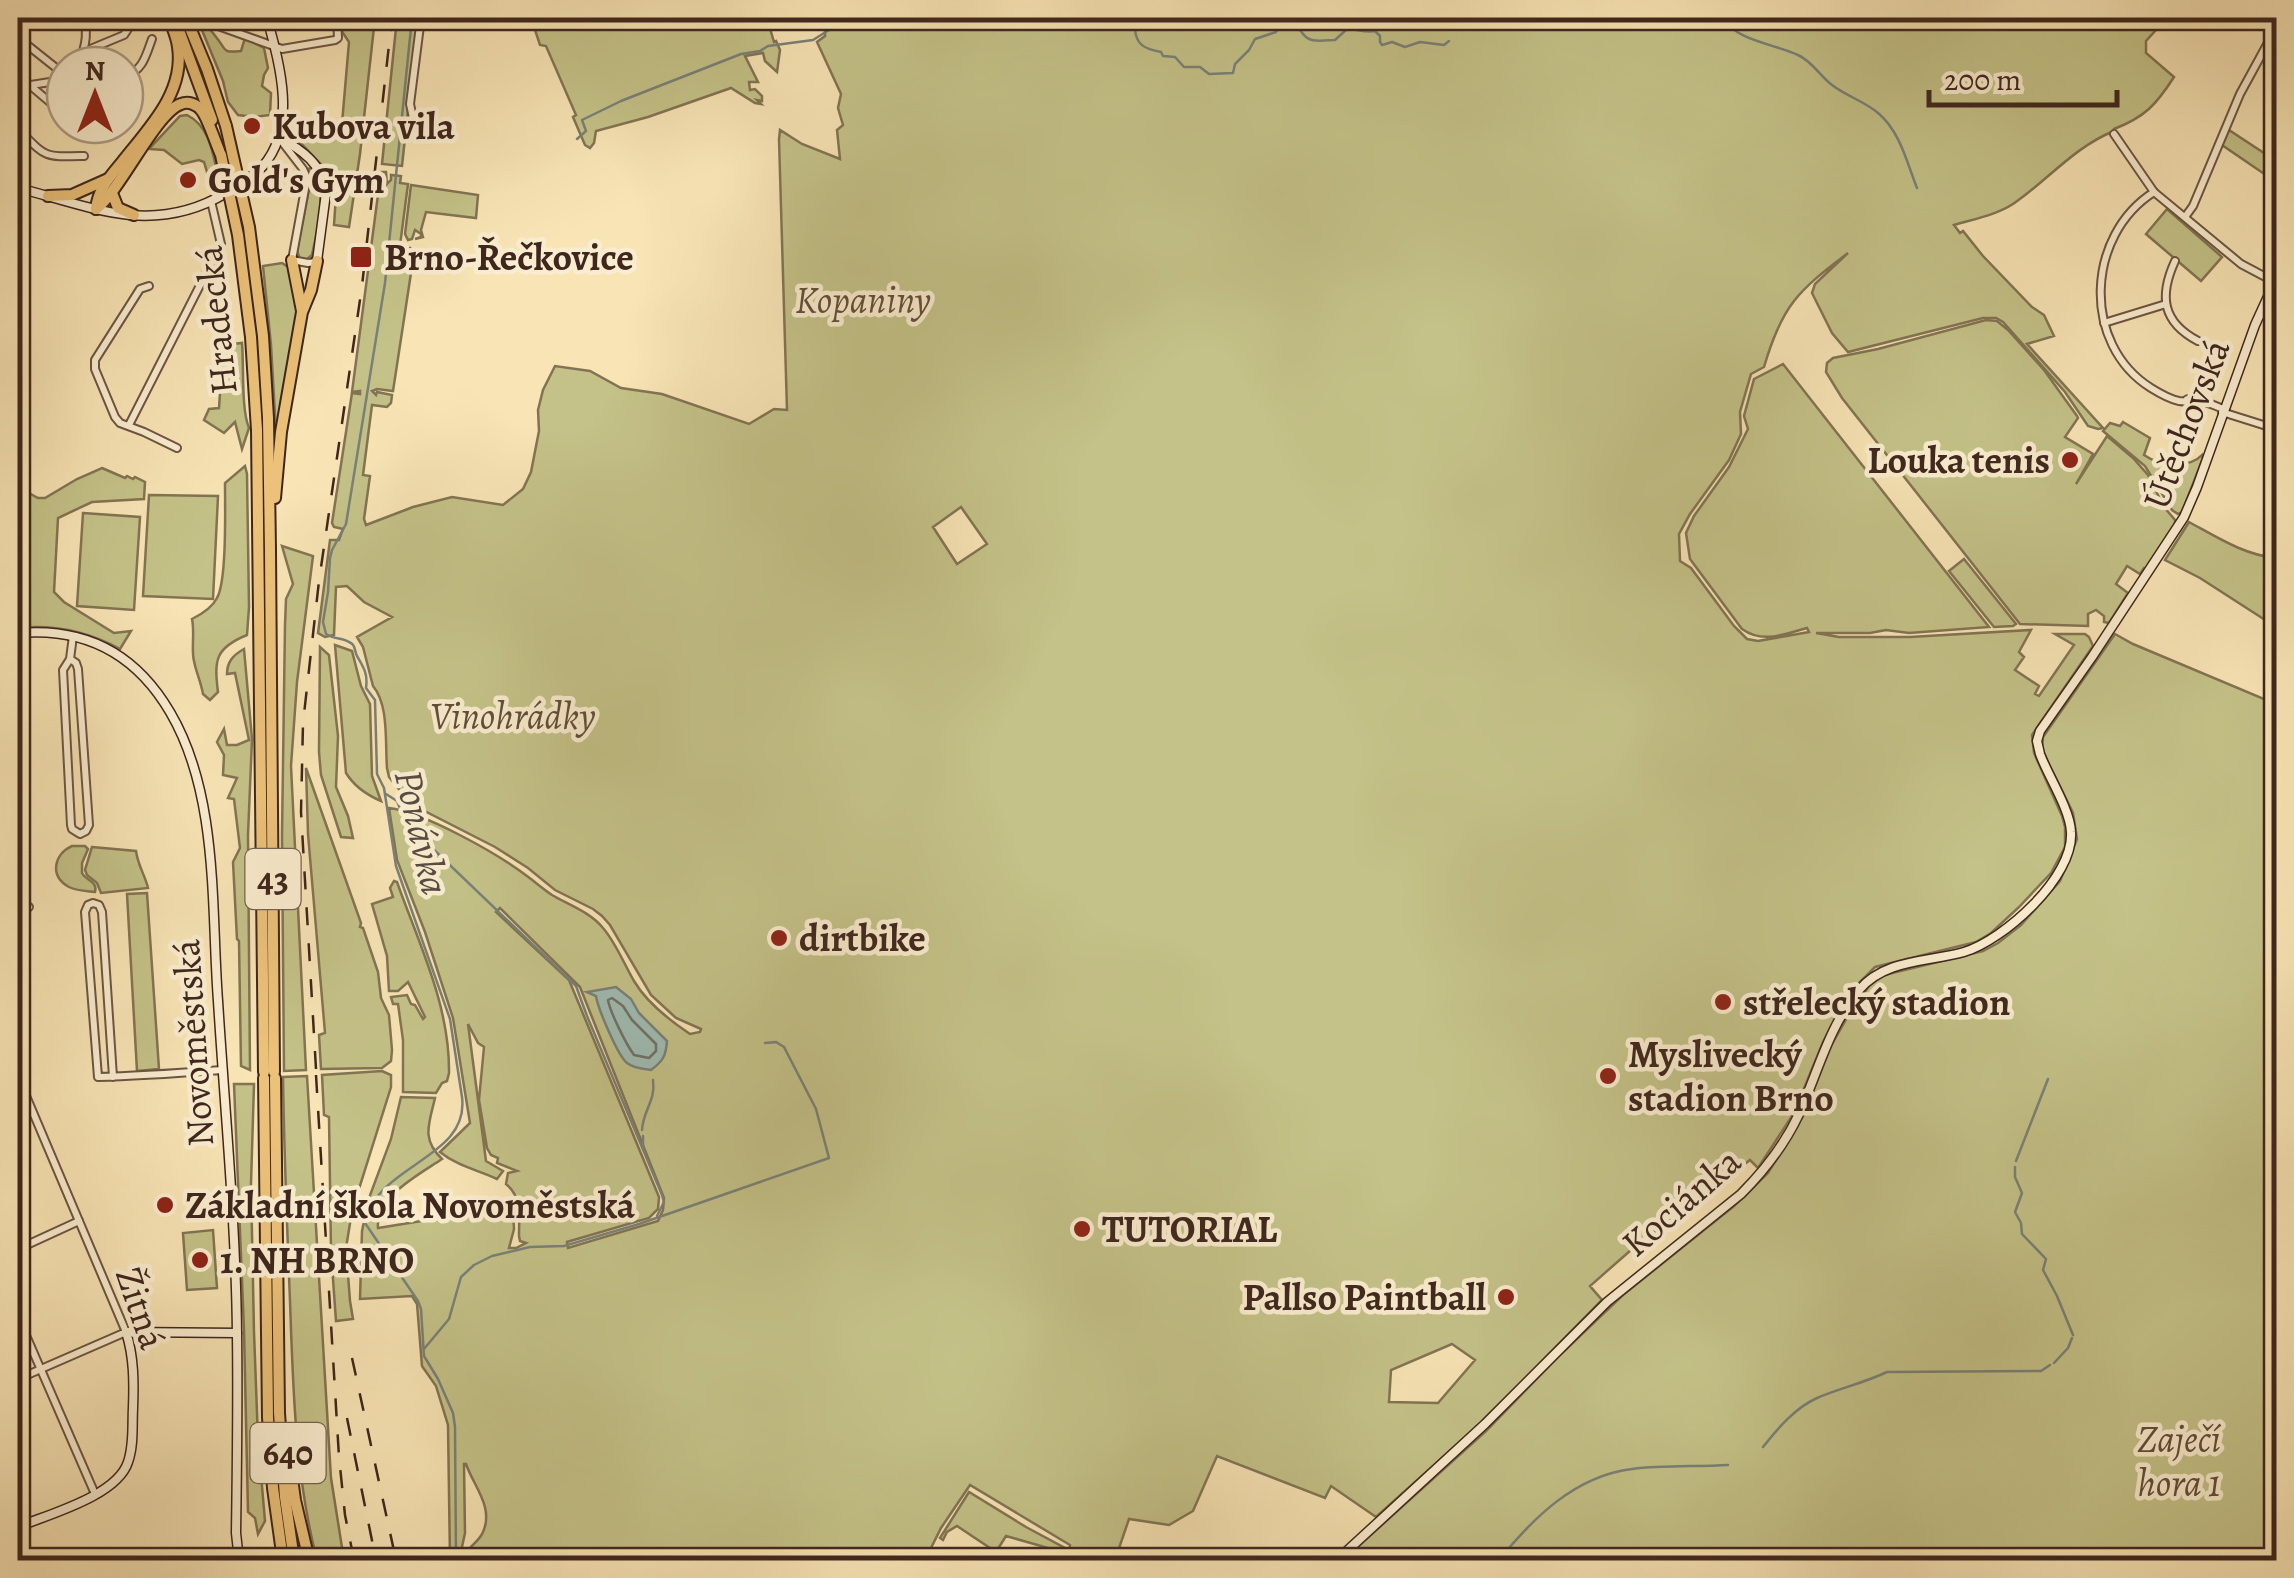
<svg xmlns="http://www.w3.org/2000/svg" width="2294" height="1578" font-family="Alegreya,serif">
  <rect width="100%" height="100%" fill="#f8e4b5"/>
  <filter id="stains"><feTurbulence type="fractalNoise" baseFrequency=".002" numOctaves="4"/><feColorMatrix values="0 0 0 0 .2 0 0 0 0 .09 0 0 0 0 .02 0 0 0 .5 -.17"/></filter>
  <radialGradient id="worn" r=".72"><stop offset=".6" stop-color="#630" stop-opacity="0"/><stop offset="1" stop-color="#630" stop-opacity=".3"/></radialGradient>
  <!-- green -->
  <g fill="#c4c288" stroke="#827453" stroke-width="2.5" fill-rule="evenodd">
    <path d="M197,18H203C207,27 210,29 216,37C227,50 221,53 241,51L245,38L264,48L268,68L264,75L262,86L271,93L270,115L254,117L238,115L228,102L223,81Z"/>
    <path d="M341,18H375L360,154L349,227L334,225L337,181L295,137L291,131V125L315,133L341,135L349,42L341,30Z"/>
    <path d="M397,18H418L402,166L382,164Z"/>
    <path d="M531,18H767L774,42L776,41L780,50L777,72L765,61L763,53L745,56L758,82H749L750,90L755,89L762,96V101L757,100L761,104L755,103L731,88L648,117L596,131L594,143L590,148L585,145L573,117L576,115L546,46L540,45Z"/>
    <path d="M844,18H2167L2146,41V53L2174,77C2156,105 2145,117 2114,129V131C2074,147 2047,181 2013,204C1996,215 1974,219 1954,225L1960,233L1963,231L1983,256L2032,307L2044,315L2054,336L2027,344L2103,428L2098,429L2088,426L2065,392L2003,322L1996,318H1983L1848,352L1832,333L1812,293L1815,284L1848,253C1798,291 1782,305 1764,367L1751,374L1740,412L1741,434L1729,460L1690,514L1679,534L1680,561L1691,568L1734,626L1747,639L1758,641L1809,632L1807,628C1784,634 1763,644 1742,629L1690,559L1686,533L1694,516L1729,467L1748,429L1744,416L1754,379L1783,364L1989,627L1909,633L1886,630L1870,633H1816L1839,637H1910L2031,630L2019,652L2024,657L2015,670L2039,686L2035,694L2039,696L2074,645L2055,634H2085L2089,637L2093,646L2032,735L2034,753L2062,816L2065,827V847L2051,873L2019,907L1991,933L1976,942L1875,967L1852,990L1823,1042L1794,1113L1758,1168L1750,1160L1631,1250L1590,1286L1602,1300L1481,1423L1376,1517L1331,1486L1325,1498L1217,1456L1193,1511L1169,1525L1129,1519L1115,1560H1064L1066,1553L1006,1536L996,1552L957,1526L947,1532L943,1540L940,1538L969,1492L1026,1527L1069,1550L1070,1545L970,1485L941,1528L925,1560H450L448,1425L436,1386L422,1366L417,1304L412,1296L360,1299L362,1231L369,1198L391,1139L401,1097L435,1098C429,1124 421,1139 442,1159C420,1174 375,1197 378,1228L508,1207L513,1212L514,1229L509,1248H516L526,1243L520,1241L519,1236C519,1216 522,1197 506,1184L508,1173L517,1171L497,1163L498,1158L491,1155L487,1148L479,1100L484,1047L478,1043L468,1024L486,1161L503,1171L497,1179C478,1170 457,1166 440,1152L470,1123L453,1018L425,932L397,860L389,808C424,812 498,854 527,876C535,882 543,889 552,895C569,905 590,912 603,928C616,943 624,964 634,981C647,1003 669,1020 690,1034L700,1032L701,1029L676,1018L651,995L610,925L602,916L593,909L555,890L528,868L495,847L411,804L389,777L387,768C385,742 389,705 373,686L363,647L357,637L392,617L364,602L347,586L336,587L334,635L325,637L318,633L330,540H339L343,529L334,527L332,523L352,393L360,394V391L352,392L381,172H386L387,184L391,180V175L401,176L400,183L408,184L399,253L403,254L406,249L410,248L418,256L413,260L393,391L377,389L372,391L376,395L377,392L392,395L391,403L387,407L372,405L363,475L370,476L364,519L366,525L413,507L452,497L503,505L523,489L531,472L539,431L538,410L543,390L555,366L590,371L621,388L662,394L749,424L774,409L787,410L779,139L780,130L802,144L840,159L837,130L843,125L838,108L841,94L817,42L825,36V30ZM961,507L987,544L957,564L933,527ZM500,908L580,987L664,1198L663,1210L658,1221L568,1248L567,1242L649,1218L658,1209L659,1197L569,980L496,912ZM1452,1344L1475,1360L1438,1403L1389,1402L1391,1370ZM464,1464H466C474,1487 494,1507 483,1532C479,1542 469,1546 464,1556L462,1547L465,1533Z"/>
    <path d="M187,115C211,127 213,156 219,180L210,182L204,162L199,160L182,164L164,150L149,149L180,116Z"/>
    <path d="M2229,130L2276,161V182L2222,145Z"/>
    <path d="M312,168C328,195 318,226 312,255L306,260L300,259L297,251L309,189L311,178L308,169Z"/>
    <path d="M411,185L478,195L476,218L426,212L421,230L423,237L415,239L421,237V234L415,230L412,239L408,240L405,234Z"/>
    <path d="M2167,209L2222,257L2201,281L2146,234Z"/>
    <path d="M282,263L291,269L298,307L276,432L271,345L263,266Z"/>
    <path d="M1986,320L1997,321L2008,330L2044,370L2077,416L2078,418L2065,437L2093,454L2076,484L2107,436L2133,458L2148,475L2164,507L2175,520V525L2146,569L2144,568L2140,574L2127,566L2116,584L2128,593L2109,623L2104,622V616L2096,610L2088,614V626L2020,624L1842,398L1826,372L1827,363L1833,358L1878,349Z"/>
    <path d="M242,343C244,365 241,409 249,428L242,449L235,422L224,433L204,420L209,409L219,408L220,393L225,390L227,372L221,367L233,344Z"/>
    <path d="M2123,422L2150,438L2144,455C2161,467 2190,468 2202,455L2203,458L2182,512L2178,514L2172,510L2145,466L2103,431L2110,423L2120,426Z"/>
    <path d="M245,466L247,474L249,607L247,635C215,648 214,660 218,692L210,700L203,694C201,682 196,672 194,661C191,650 195,633 192,619C202,614 212,608 217,598C227,581 225,507 225,483Z"/>
    <path d="M102,468L125,478L127,476L133,479L135,477L145,482L144,499L92,502L58,518L54,592L64,602L114,633L131,631L120,649C87,631 55,624 18,628V487L38,498H45L77,479Z"/>
    <path d="M149,495L218,496L213,599L143,596Z"/>
    <path d="M83,513L140,517L134,610L77,606Z"/>
    <path d="M2189,522C2217,537 2244,555 2276,558V627L2200,578L2165,560Z"/>
    <path d="M282,546L313,556L297,682L291,766L306,1070L284,1071L282,835L285,625L286,599L293,584Z"/>
    <path d="M1964,559L2016,624L2013,626L1994,627L1949,571Z"/>
    <path d="M2115,634L2133,644L2276,704V1560H1343L1486,1431L1561,1354L1623,1295L1734,1206L1768,1173L1803,1116L1831,1046L1848,1016L1871,983L1884,975L1983,951L1998,943L2021,925L2060,881L2077,839L2073,813L2042,750L2043,737Z"/>
    <path d="M335,645L352,651L361,686L370,704L372,776L381,801C367,795 354,786 346,773Z"/>
    <path d="M320,647L329,655L338,736L336,787L348,816L353,838L341,837L321,775L319,752Z"/>
    <path d="M244,649L252,739L248,835L250,1070L241,1066L239,941L237,939L233,862L240,848L234,799L228,798L237,778L223,775L224,755L217,742L224,729L227,745H237L249,740L235,673L227,674C227,662 233,655 244,649Z"/>
    <path d="M306,768L361,923L360,927L363,928L378,972L381,998L389,1015L392,1050L391,1061L382,1068L321,1069L319,1035L325,1033L308,834Z"/>
    <path d="M72,846H85L88,849L82,863V873C86,881 98,881 95,892C86,891 77,891 69,887C49,876 54,854 72,846Z"/>
    <path d="M92,847L136,851C138,866 145,875 148,888L101,893L97,883L87,875L85,870Z"/>
    <path d="M394,881L397,882C419,944 450,1006 449,1073L447,1081L442,1083L436,1093L403,1092V1040L398,1004H393L391,997L407,995L411,1004L415,1005L423,1019L425,1017L408,982L398,991H389L387,956L372,904L393,897L390,888Z"/>
    <path d="M147,893L159,1069L137,1071L127,894Z"/>
    <path d="M382,1071L391,1075V1087L352,1211L346,1248L350,1301L353,1319L336,1321L331,1251L329,1117L324,1115L322,1075Z"/>
    <path d="M307,1076L331,1478L344,1560H317C295,1476 293,1387 290,1301C287,1226 284,1152 283,1077Z"/>
    <path d="M234,1084H254L251,1184L254,1332L258,1440L265,1521L258,1534L255,1518L248,1512L244,1330Z"/>
    <path d="M213,1230L217,1288L187,1290L183,1233Z"/>
  </g>
  <!-- water -->
  <path fill="#9fbdb4" stroke="#798178" stroke-width="2.5" d="M616,987L631,999L639,1013L667,1041C666,1056 663,1061 651,1070C643,1069 633,1068 627,1063C618,1056 598,1009 596,996L587,992Z"/>
  <g fill="none" stroke-linecap="round" stroke-linejoin="round">
    <!-- shore -->
    <path stroke="#6f7269" stroke-width="2.5" d="M612,998L623,1006L632,1020L656,1044V1051L649,1058L634,1055C626,1044 610,1012 608,1000Z"/>
    <!-- stream -->
    <g stroke="#798178" stroke-width="2.5">
      <path d="M412,18L385,283L346,524L332,550L330,558L328,592L323,622L326,634C333,639 343,638 349,642C356,645 354,650 357,656C364,668 368,674 366,688L375,700L377,774L384,788L396,866L450,1019L462,1097C470,1159 376,1164 365,1223L418,1301L421,1309L424,1356L438,1379L453,1413L455,1427L456,1560"/>
      <path d="M1101,18L1131,26L1135,29C1136,45 1145,49 1161,52L1163,56L1175,57L1184,67H1200L1209,74L1233,73L1235,64L1249,50L1255,39L1276,32L1281,23L1291,21C1299,26 1300,32 1306,37C1313,43 1327,40 1335,40L1347,29C1357,29 1364,33 1375,31L1380,36V42L1382,45L1392,42L1405,47L1420,42L1444,45L1449,41"/>
      <path d="M1723,18C1736,41 1775,44 1798,55C1813,62 1820,76 1832,85C1846,96 1866,102 1878,113C1900,131 1907,163 1917,188"/>
      <path d="M1488,23L1526,18"/>
      <path d="M577,139L586,131L582,120L621,101L741,54L760,51L768,46L813,40L848,18"/>
      <path d="M386,794L397,801L406,823L576,986L587,1016L662,1195L664,1202L657,1216"/>
      <path d="M642,1130C643,1110 656,1101 653,1080"/>
      <path d="M643,1136V1149"/>
      <path d="M2016,1161L2048,1079"/>
      <path d="M2015,1167V1177L2022,1193L2015,1212L2021,1223L2022,1234L2046,1259L2043,1270L2057,1296L2073,1335"/>
      <path d="M424,1349L449,1319L461,1277L474,1265L492,1256L530,1247L564,1246L639,1224L829,1158L816,1109L784,1047L776,1042L765,1043"/>
      <path d="M2054,1363L2068,1348L2072,1338"/>
      <path d="M1763,1447C1778,1428 1795,1408 1817,1398C1840,1388 1864,1383 1887,1372L2041,1371L2050,1365"/>
      <path d="M1499,1560C1533,1518 1575,1476 1632,1469C1664,1465 1696,1467 1728,1465"/>
    </g>
    <!-- street casing -->
    <g stroke="#6d5644" stroke-width="10">
      <g id="street">
        <path d="M218,26L282,49L335,40L338,38L337,18"/>
        <path d="M21,40L65,75"/>
        <path d="M83,52L124,35L128,29V18"/>
        <path d="M75,65C86,51 88,35 84,18"/>
        <path d="M125,76C143,71 146,55 152,39"/>
        <path d="M18,87L50,82L64,74"/>
        <path d="M32,87L65,115"/>
        <path d="M125,106L135,99"/>
        <path d="M413,118L410,104L421,18"/>
        <path d="M18,129C47,158 43,157 84,156"/>
        <path d="M2114,134L2154,192L2241,264L2275,282"/>
        <path d="M279,138L303,169L307,178L292,260L308,263L316,262"/>
        <path d="M2154,192C2086,235 2081,344 2151,388C2159,393 2169,399 2179,401C2194,403 2179,398 2194,399C2203,400 2215,406 2224,409"/>
        <path d="M2185,217L2193,206L2240,94L2276,28"/>
        <path d="M2175,261C2159,296 2162,322 2198,341"/>
        <path d="M149,286L140,289L95,360V369L115,417L120,423L144,432L177,448"/>
        <path d="M2104,323L2166,304"/>
        <path d="M2222,412L2276,429"/>
        <path d="M129,425L221,244L211,201"/>
        <path d="M70,659L76,663L78,669L89,825L86,831L80,834L72,829L71,825L63,670L70,659L73,636"/>
        <path d="M18,914L29,907"/>
        <path d="M18,1077L126,1332L18,1379"/>
        <path d="M113,1077L102,912L99,905L93,903L88,905L85,912L98,1077C140,1076 181,1073 223,1070"/>
        <path d="M18,1118L32,1112"/>
        <path d="M18,1249L79,1221"/>
        <path d="M18,1317L95,1494"/>
      </g>
    </g>
    <!-- secondary casing -->
    <g stroke="#3f271e" stroke-width="11">
      <g id="secondary">
        <path d="M278,137C301,149 324,165 326,193L317,261"/>
        <path d="M18,188C54,197 92,211 130,215C164,218 196,211 226,193C239,185 253,177 263,166C298,126 279,62 267,18"/>
        <path d="M18,633C85,627 136,654 170,712C219,795 211,907 218,1001C225,1112 236,1225 237,1335C238,1401 237,1467 236,1533L239,1560"/>
        <path d="M18,1527C49,1514 117,1496 128,1462C134,1445 132,1426 133,1408C134,1382 134,1357 126,1332L237,1333"/>
        <path d="M18,1551L22,1560"/>
        <path d="M1337,1560L1485,1424L1607,1302L1741,1194C1764,1171 1785,1144 1799,1114C1818,1072 1829,1026 1859,990C1885,959 1928,962 1964,952C2004,940 2074,877 2071,832C2070,809 2048,776 2040,754L2037,741L2040,731L2092,657L2184,517L2197,487L2255,325L2276,279"/>
      </g>
    </g>
    <!-- highway casing -->
    <g stroke="#3f271e" stroke-width="14">
      <g id="highway">
        <path d="M186,18L207,69L226,126"/>
        <path d="M180,33L212,120"/>
        <path d="M112,193L118,208L134,215"/>
        <path d="M48,196L72,195L108,179"/>
        <path d="M96,209C98,189 110,177 122,162C148,129 185,93 178,47C177,37 172,27 169,18"/>
        <path d="M96,209C121,190 156,112 181,104C188,101 197,104 202,111C208,119 216,144 221,155"/>
        <path d="M292,260L302,311"/>
        <path d="M263,336L268,418L270,549L274,1072"/>
        <path d="M251,337L257,430L264,1072"/>
        <path d="M275,498L281,432L302,312L311,290L317,261"/>
        <path d="M264,1078L268,1418L273,1488L283,1560"/>
        <path d="M275,1078L279,1413L285,1497L294,1560"/>
        <path d="M287,1442L295,1500L309,1560"/>
      </g>
    </g>
    <!-- street -->
    <use href="#street" stroke="#faedcf" stroke-width="6"/>
    <!-- secondary -->
    <use href="#secondary" stroke="#faedcf" stroke-width="8"/>
    <!-- highway -->
    <use href="#highway" stroke="#ecc27a" stroke-width="10"/>
    <!-- tram -->
    <path stroke="#3f271e" stroke-width="2.5" d="M18,1547L23,1560"/>
    <!-- rail -->
    <g stroke="#3f271e" stroke-width="2.5" stroke-dasharray="18 18" stroke-linecap="butt">
      <path d="M316,1069L301,812L303,723L319,581L362,286L392,18"/>
      <path d="M316,1075L339,1457L345,1515L354,1560"/>
      <path d="M352,1358L396,1560"/>
      <path d="M347,1418L376,1560"/>
    </g>
    <!-- highway-bridge casing -->
    <g stroke="#3f271e" stroke-width="14" stroke-linecap="butt">
      <g id="highway-bridge">
        <path d="M226,126L249,227L263,336"/>
        <path d="M221,155L238,235L251,337"/>
      </g>
    </g>
    <!-- highway-bridge -->
    <use href="#highway-bridge" stroke="#ecc27a" stroke-width="10"/>
  </g>
  <!-- markers -->
  <g fill="#8f2418" stroke="#faedcf" stroke-width="4">
    <circle cx="252" cy="126" r="10"/>
    <circle cx="188" cy="180" r="10"/>
    <rect x="349" y="245" width="24" height="24" rx="5"/>
    <circle cx="2070" cy="460" r="10"/>
    <circle cx="779" cy="938" r="10"/>
    <circle cx="1723" cy="1002" r="10"/>
    <circle cx="1608" cy="1076" r="10"/>
    <circle cx="165" cy="1205" r="10"/>
    <circle cx="1082" cy="1229" r="10"/>
    <circle cx="200" cy="1260" r="10"/>
    <circle cx="1506" cy="1297" r="10"/>
  </g>
  <g text-anchor="middle" dominant-baseline="central" stroke-width="9" stroke-linejoin="round" paint-order="stroke">
    <!-- shield labels -->
    <g fill="#faedcf" stroke="#776253" stroke-width="2.5">
      <rect x="245.5" y="849" width="55" height="60" rx="8"/>
      <rect x="250.5" y="1423" width="75" height="60" rx="8"/>
    </g>
    <g font-size="35" font-weight="bold" fill="#3f271e">
      <text x="273" y="879">43</text>
      <text x="288" y="1453">640</text>
    </g>
    <!-- poi labels -->
    <g font-size="38" font-weight="bold" fill="#3f271e" stroke="#faedcf" text-anchor="start">
      <text x="272" y="126">Kubova vila</text>
      <text x="208" y="180">Gold's Gym</text>
      <text x="384" y="257">Brno-Řečkovice</text>
      <text x="2050" y="460" text-anchor="end">Louka tenis</text>
      <text x="799" y="938">dirtbike</text>
      <text x="1743" y="1002">střelecký stadion</text>
      <text x="1628" y="1054">Myslivecký<tspan x="1628" dy="44">stadion Brno</tspan></text>
      <text x="185" y="1205">Základní škola Novoměstská</text>
      <text x="1102" y="1229">TUTORIAL</text>
      <text x="220" y="1260">1. NH BRNO</text>
      <text x="1486" y="1297" text-anchor="end">Pallso Paintball</text>
    </g>
    <!-- park labels -->
    <g font-size="38" font-style="italic" fill="#604e38" stroke="#faedcf">
      <text x="863" y="300">Kopaniny</text>
      <text x="513" y="716">Vinohrádky</text>
      <text x="2179" y="1439">Zaječí<tspan x="2179" dy="44">hora 1</tspan></text>
    </g>
    <!-- street labels -->
    <g font-size="38" fill="#3f271e" stroke="#faedcf">
      <text transform="translate(216 320) rotate(-96)">Hradecká</text>
      <text transform="translate(2186 424) rotate(-69)">Útěchovská</text>
      <text transform="translate(193 1043) rotate(-94)">Novoměstská</text>
      <text transform="translate(1681 1202) rotate(-41)">Kociánka</text>
      <text transform="translate(141 1308) rotate(71)">Žitná</text>
    </g>
    <!-- water labels -->
    <g font-size="40" font-style="italic" fill="#574c44" stroke="#faedcf">
      <text transform="translate(422 832) rotate(77)">Ponávka</text>
    </g>
  </g>
  <!-- margin -->
  <rect width="2294" height="1578" fill="none" stroke="#f8e4b5" stroke-width="60"/>
  <rect x="20" y="20" width="2254" height="1538" fill="none" stroke="#3f271e" stroke-width="5"/>
  <rect x="30" y="30" width="2234" height="1518" fill="none" stroke="#3f271e" stroke-width="2.5"/>
  <!-- north arrow -->
  <g transform="translate(95 95)"><circle r="48" fill="#faedcf" stroke="#af9e88" stroke-width="2.5"/>
  <path d="M0-8L18 38L0 25L-18 38Z" fill="#8f2418"/>
  <text y="-15" font-size="28" font-weight="bold" text-anchor="middle" fill="#3f271e">N</text>
  </g>
  <!-- scale -->
  <path d="M1929 90v15h188v-15" fill="none" stroke="#3f271e" stroke-width="5"/>
  <text x="1944" y="90" font-size="30" fill="#3f271e" stroke="#faedcf" stroke-width="8" paint-order="stroke">200 m</text>
  <rect width="100%" height="100%" filter="url(#stains)"/>
  <rect width="100%" height="100%" fill="url(#worn)"/>
</svg>
